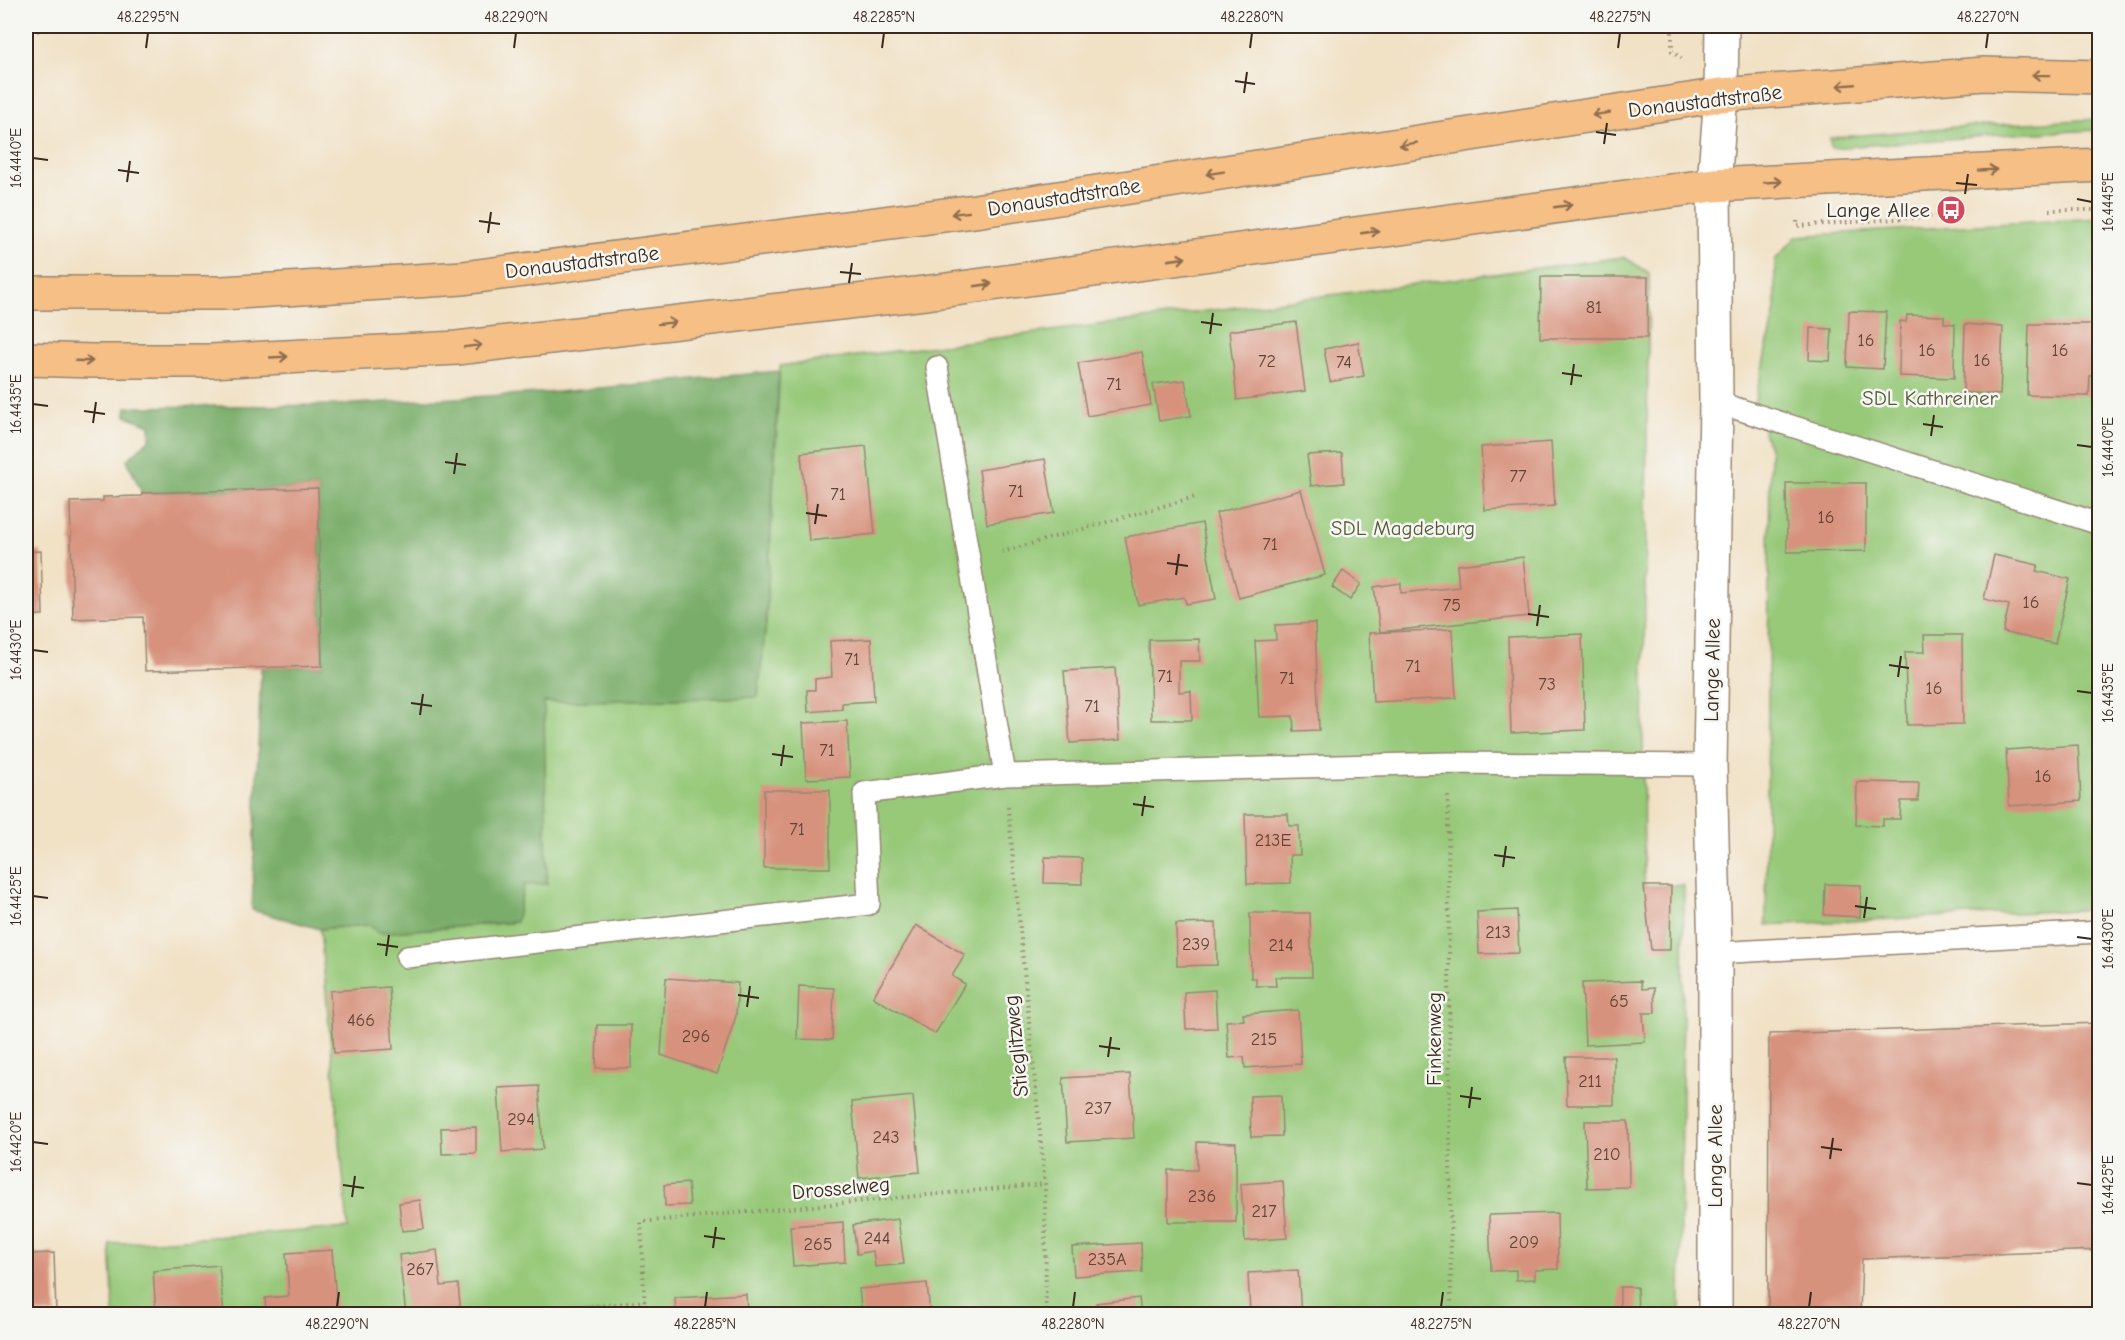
<svg xmlns="http://www.w3.org/2000/svg" width="2125" height="1340" font-family="'Comic Neue',sans-serif">
  <rect width="100%" height="100%" fill="#f6f6f2"/>
  <filter id="ink" filterUnits="userSpaceOnUse"><feTurbulence type="fractalNoise" baseFrequency=".0167" numOctaves="2"/><feDisplacementMap in="SourceGraphic" scale="12" xChannelSelector="R" yChannelSelector="G"/><feConvolveMatrix kernelMatrix="1 2 1 2 8 2 1 2 1" color-interpolation-filters="sRGB"/></filter>
  <filter id="wash" filterUnits="userSpaceOnUse"><feTurbulence type="fractalNoise" baseFrequency=".008" numOctaves="4" result="noise"/><feDisplacementMap in="SourceGraphic" scale="24" xChannelSelector="R" yChannelSelector="G"/><feGaussianBlur stdDeviation="1.35" result="paint"/><feColorMatrix in="noise" values="0 0 0 0 0 0 0 0 0 0 0 0 0 0 0 0 0 1.4 0 .05"/><feComposite in="paint" operator="in"/></filter>
  <g filter="url(#wash)">
    <rect width="100%" height="100%" fill="#f1e1c5"/>
    <!-- green -->
    <g fill="#97c979" stroke="#697a4c" stroke-width="1.5">
      <path d="M2099,119V130L2013,134L1831,148L1830,138L1956,127Z"/>
      <path d="M2099,218V909L1766,925L1770,452L1755,401L1775,310V260L1797,236Z"/>
      <path d="M1624,257L1649,273L1643,746L1644,886L1684,885L1680,1314H114L110,1244L348,1228L320,929L370,924L378,933L516,922L524,885L547,884L543,702L757,697L766,623L780,366Z"/>
    </g>
    <!-- forest -->
    <path fill="#79ad69" stroke="#5a6c44" stroke-width="1.5" d="M779,371L766,623L758,697L544,702L547,884L524,885L516,922L378,933L370,925L320,929L252,910L261,668L322,666L318,488L142,493L127,460L150,439V425L126,416V407L337,405L558,392Z"/>
    <g id="blocks">
      <!-- building -->
      <g fill="#d7927d">
        <path d="M1541,277H1648L1647,338H1540Z"/>
        <path d="M2093,310H2100V410H2093L2094,376H2090L2089,396L2027,395L2029,324H2092Z"/>
        <path d="M1849,311L1886,312L1883,369L1847,367Z"/>
        <path d="M1907,315L1944,316V323L1955,324L1954,378L1899,376L1900,321L1906,322Z"/>
        <path d="M1296,322L1305,391L1237,400L1229,331Z"/>
        <path d="M1965,324L2003,327L2000,395L1963,392Z"/>
        <path d="M1810,328L1832,329L1830,361L1809,360Z"/>
        <path d="M1358,342L1364,376L1330,382L1324,349Z"/>
        <path d="M1142,352L1151,405L1087,416L1078,363Z"/>
        <path d="M1185,380L1191,416L1159,421L1153,384Z"/>
        <path d="M1551,442L1555,506L1485,510L1481,447Z"/>
        <path d="M866,446L875,534L809,541L801,453Z"/>
        <path d="M1342,453L1344,483L1311,486L1307,455Z"/>
        <path d="M1045,459L1054,513L987,524L979,470Z"/>
        <path d="M1786,483H1866V551L1787,552Z"/>
        <path d="M318,488L322,666L145,671L143,617L73,619L70,502L103,501V497L142,496V493Z"/>
        <path d="M1301,490L1325,575L1239,598L1216,513Z"/>
        <path d="M1202,523L1216,599L1186,604L1184,597L1138,605L1125,537Z"/>
        <path d="M41,551L43,615L26,616V552Z"/>
        <path d="M1994,555L2038,565L2036,571L2070,579L2055,644L2003,632L2009,605L1984,599Z"/>
        <path d="M1523,557L1529,616L1380,632L1374,587L1401,583V593L1459,587L1457,565Z"/>
        <path d="M1343,571L1361,584L1350,600L1332,587Z"/>
        <path d="M1315,623L1319,730L1294,731L1293,716L1259,717L1255,641L1276,640L1275,625Z"/>
        <path d="M1452,629L1456,698L1373,702L1369,633Z"/>
        <path d="M1582,634L1585,730L1511,733L1508,637Z"/>
        <path d="M1924,635H1962L1963,724L1907,725L1905,652H1925Z"/>
        <path d="M871,639L874,701L842,703V709L808,712L807,690H815V679L832,677L830,641Z"/>
        <path d="M1199,639L1200,661H1179V692L1191,691L1192,720H1151L1149,640Z"/>
        <path d="M1115,668L1120,740L1070,743L1064,671Z"/>
        <path d="M847,721L850,777L806,779L803,723Z"/>
        <path d="M2078,745L2081,801L2009,806L2006,750Z"/>
        <path d="M1857,782L1919,783L1918,801H1901L1900,819H1883V826L1856,825Z"/>
        <rect x="764" y="790" width="66" height="78"/>
        <path d="M1245,814H1288L1289,826H1299L1300,855H1290L1291,883L1247,884Z"/>
        <path d="M1045,857L1082,858V884L1044,883Z"/>
        <path d="M1825,884L1861,885L1860,917L1824,915Z"/>
        <path d="M1644,886H1671L1670,950H1651Z"/>
        <path d="M1517,910L1519,953L1479,954L1477,912Z"/>
        <path d="M1250,913H1310L1312,977H1275L1276,986H1256V978H1251Z"/>
        <path d="M1216,923L1217,965L1177,966L1176,924Z"/>
        <path d="M916,925L965,955L952,976L965,984L935,1034L873,997Z"/>
        <path d="M666,978L738,983L736,1016L717,1074L661,1055Z"/>
        <path d="M1641,981L1642,989L1654,988L1655,1013H1643L1645,1042L1585,1045L1582,983Z"/>
        <path d="M799,986L834,988L832,1040L797,1039Z"/>
        <path d="M389,987L393,1049L334,1053L330,991Z"/>
        <path d="M1215,990L1217,1028L1186,1029L1184,992Z"/>
        <path d="M1298,1010L1301,1064L1245,1068L1244,1057L1229,1058L1226,1021L1244,1020L1243,1014Z"/>
        <path d="M2100,1023V1250L1862,1259L1860,1314H1768L1769,1034Z"/>
        <path d="M597,1025H631V1068H596Z"/>
        <path d="M1566,1057H1614V1105H1567Z"/>
        <path d="M1130,1074L1134,1138L1067,1142L1063,1078Z"/>
        <path d="M539,1086L543,1149L502,1152L498,1088Z"/>
        <path d="M1281,1095L1282,1136L1251,1137L1250,1096Z"/>
        <path d="M913,1096L920,1172L859,1178L852,1102Z"/>
        <path d="M1585,1121H1628L1629,1187L1587,1188Z"/>
        <path d="M476,1127V1153L442,1154L441,1128Z"/>
        <path d="M1197,1142L1236,1143V1222H1168V1170H1197Z"/>
        <path d="M1283,1181L1287,1238L1245,1241L1241,1184Z"/>
        <path d="M688,1183L690,1205L665,1206L664,1185Z"/>
        <path d="M420,1200L424,1229L402,1231L399,1203Z"/>
        <path d="M1557,1213L1558,1269L1535,1270V1279L1516,1280V1270L1491,1271L1489,1215Z"/>
        <path d="M898,1219L904,1264L875,1267L873,1251L857,1254L853,1225Z"/>
        <path d="M843,1222L845,1262L793,1266L790,1226Z"/>
        <path d="M1141,1243L1142,1272L1074,1276L1072,1247Z"/>
        <path d="M332,1250L337,1314H266L265,1298L289,1296L286,1253Z"/>
        <path d="M437,1250L441,1286L458,1284L461,1314H406L399,1255Z"/>
        <path d="M54,1253L56,1314H26V1254Z"/>
        <path d="M219,1265L224,1314H156L153,1271Z"/>
        <path d="M1298,1270L1301,1314H1250L1248,1273Z"/>
        <path d="M927,1283L930,1314H862L859,1289Z"/>
        <path d="M1620,1287H1637L1638,1314H1620Z"/>
        <path d="M746,1294L747,1314H676L675,1298Z"/>
        <path d="M1139,1298L1141,1314H1091L1097,1312L1096,1303Z"/>
        <path d="M1613,1311V1314H1556V1313Z"/>
      </g>
    </g>
  </g>
  <g filter="url(#ink)">
    <use href="#blocks" fill-opacity="0" stroke="#968672" stroke-width="1.5"/>
    <g fill="none" stroke-linecap="round" stroke-linejoin="round">
      <!-- service casing -->
      <g stroke="#968672" stroke-width="24">
        <g id="service">
          <path d="M937,367L1005,775"/>
          <path d="M1716,402L2100,524"/>
          <path d="M1715,953L2100,932"/>
          <path d="M407,957L869,904L864,793L1005,775L1448,763L1710,765"/>
        </g>
      </g>
      <!-- minor casing -->
      <g stroke="#968672" stroke-width="36">
        <path id="minor" d="M1715,1314V953L1710,765L1716,402L1714,185L1721,95L1722,26"/>
      </g>
      <!-- primary casing -->
      <g stroke="#968672" stroke-width="36">
        <g id="primary">
          <path d="M26,293H222L463,278L975,211L1721,95L1984,74L2100,77"/>
          <path d="M26,359L93,361H211L457,348L925,293L1714,185L2100,165"/>
        </g>
      </g>
      <!-- path -->
      <g stroke="#968672" stroke-width="4" stroke-dasharray="1.5 4.5" stroke-linecap="butt">
        <path d="M1672,26V51L1681,59"/>
        <path d="M26,36L49,26"/>
        <path d="M2049,210H2100"/>
        <path d="M1797,221V226L1937,216"/>
        <path d="M1002,552L1195,497"/>
        <path d="M1448,796L1451,1314"/>
        <path d="M1008,807L1045,1184L1046,1314"/>
        <path d="M525,1314L645,1301"/>
        <path d="M645,1314L641,1222L1045,1184"/>
      </g>
      <!-- service -->
      <use href="#service" stroke="#fff" stroke-width="21"/>
      <!-- minor -->
      <use href="#minor" stroke="#fff" stroke-width="33"/>
      <!-- primary -->
      <use href="#primary" stroke="#f5bf86" stroke-width="33"/>
    </g>
    <!-- one-way arrows -->
    <defs><path id="oneway-shaft" d="M-6 0H5M1.5-3L5.5 0L1.5 3" fill="none" stroke-width="1.6" stroke-linecap="round" stroke-linejoin="round" transform="scale(1.5)"/></defs>
    <g stroke="#8f6d4d">
      <use href="#oneway-shaft" transform="translate(2041 75) rotate(-179)"/>
      <use href="#oneway-shaft" transform="translate(1846 85) rotate(175)"/>
      <use href="#oneway-shaft" transform="translate(1601 114) rotate(171)"/>
      <use href="#oneway-shaft" transform="translate(1408 144) rotate(171)"/>
      <use href="#oneway-shaft" transform="translate(1988 170) rotate(-3)"/>
      <use href="#oneway-shaft" transform="translate(1215 173) rotate(171)"/>
      <use href="#oneway-shaft" transform="translate(1773 182) rotate(-3)"/>
      <use href="#oneway-shaft" transform="translate(1563 206) rotate(-8)"/>
      <use href="#oneway-shaft" transform="translate(960 213) rotate(173)"/>
      <use href="#oneway-shaft" transform="translate(1370 232) rotate(-8)"/>
      <use href="#oneway-shaft" transform="translate(1177 259) rotate(-8)"/>
      <use href="#oneway-shaft" transform="translate(983 285) rotate(-8)"/>
      <use href="#oneway-shaft" transform="translate(667 323) rotate(-7)"/>
      <use href="#oneway-shaft" transform="translate(473 346) rotate(-7)"/>
      <use href="#oneway-shaft" transform="translate(279 357) rotate(-3)"/>
      <use href="#oneway-shaft" transform="translate(84 361) rotate(2)"/>
    </g>
  </g>
  <!-- ticks -->
  <path fill="none" stroke="#3b2a1e" stroke-width="2" d="M146,48L148,33M514,48L516,33M882,48L884,33M1250,48L1252,33M1618,48L1620,33M1986,48L1988,33M1235,81L1255,84M1244,93L1247,72M1596,132L1616,135M1604,144L1607,123M33,158L48,160M118,170L139,173M127,182L130,161M1956,183L1977,185M1965,194L1968,174M2077,199L2092,202M479,221L500,224M488,233L491,212M840,272L861,274M849,283L852,263M1201,322L1222,325M1210,334L1213,313M1562,373L1582,376M1571,385L1574,364M33,404L48,406M84,411L105,414M93,423L96,402M1923,424L1943,427M1931,436L1934,415M2077,445L2092,447M445,462L466,465M454,474L457,453M806,513L827,516M815,524L818,504M1167,563L1188,566M1176,575L1179,554M1528,614L1549,617M1537,626L1540,605M33,650L48,652M1889,665L1909,668M1898,677L1901,656M2077,691L2092,693M411,703L432,706M420,715L423,694M772,754L793,757M781,766L784,745M1133,804L1154,807M1142,816L1145,796M1494,855L1515,858M1503,867L1506,846M33,896L48,898M1855,906L1876,909M1864,918L1867,897M2077,937L2092,939M377,944L398,947M386,956L389,935M738,995L759,998M747,1007L750,986M1099,1046L1120,1049M1108,1057L1111,1037M1460,1096L1481,1099M1469,1108L1472,1087M33,1142L48,1144M1821,1147L1842,1150M1830,1159L1833,1138M2077,1183L2092,1185M343,1185L364,1188M352,1197L355,1176M704,1236L725,1239M713,1248L716,1227M337,1307L339,1292M705,1307L707,1292M1073,1307L1075,1292M1441,1307L1443,1292M1809,1307L1811,1292"/>
  <!-- icons -->
  <defs>
    <g id="bus-disc" transform="scale(1.5)"><circle r="9.5" fill="#d1495b" stroke="#f6f6f2"/><path d="M-5-6H5V4H4V6H2V4H-2V6H-4V4H-5ZM-3.5-4V0h7V-4ZM-3.5 1.2v1.5H-2V1.2ZM2 1.2v1.5H3.5V1.2Z" fill="#fff"/></g>
  </defs>
  <g fill-rule="evenodd">
    <use href="#bus-disc" x="1951" y="210"/>
  </g>
  <g text-anchor="middle" dominant-baseline="central" stroke-width="5" stroke-linejoin="round" paint-order="stroke">
    <!-- number labels -->
    <g font-size="18" fill="#624436">
      <text x="1594" y="307">81</text>
      <text x="1866" y="340">16</text>
      <text x="1927" y="350">16</text>
      <text x="2060" y="350">16</text>
      <text x="1982" y="360">16</text>
      <text x="1267" y="361">72</text>
      <text x="1344" y="362">74</text>
      <text x="1114" y="384">71</text>
      <text x="1518" y="476">77</text>
      <text x="1016" y="491">71</text>
      <text x="838" y="494">71</text>
      <text x="1826" y="517">16</text>
      <text x="1270" y="544">71</text>
      <text x="2031" y="602">16</text>
      <text x="1452" y="605">75</text>
      <text x="852" y="659">71</text>
      <text x="1413" y="666">71</text>
      <text x="1165" y="676">71</text>
      <text x="1287" y="678">71</text>
      <text x="1547" y="684">73</text>
      <text x="1934" y="688">16</text>
      <text x="1092" y="706">71</text>
      <text x="827" y="750">71</text>
      <text x="2043" y="776">16</text>
      <text x="797" y="829">71</text>
      <text x="1273" y="840">213E</text>
      <text x="1498" y="932">213</text>
      <text x="1196" y="944">239</text>
      <text x="1281" y="945">214</text>
      <text x="1619" y="1001">65</text>
      <text x="361" y="1020">466</text>
      <text x="696" y="1036">296</text>
      <text x="1264" y="1039">215</text>
      <text x="1590" y="1081">211</text>
      <text x="1098" y="1108">237</text>
      <text x="521" y="1119">294</text>
      <text x="886" y="1137">243</text>
      <text x="1607" y="1154">210</text>
      <text x="1202" y="1196">236</text>
      <text x="1264" y="1211">217</text>
      <text x="877" y="1238">244</text>
      <text x="1524" y="1242">209</text>
      <text x="818" y="1244">265</text>
      <text x="1107" y="1259">235A</text>
      <text x="420" y="1269">267</text>
    </g>
    <!-- street labels -->
    <g font-size="21" fill="#3b2a1e" stroke="#f6f6f2">
      <text transform="translate(1705 101) rotate(-7)">Donaustadtstraße</text>
      <text transform="translate(1064 197) rotate(-9)">Donaustadtstraße</text>
      <text transform="translate(582 262) rotate(-7)">Donaustadtstraße</text>
      <text transform="translate(1712 670) rotate(-89)">Lange Allee</text>
      <text transform="translate(1434 1039) rotate(-90)">Finkenweg</text>
      <text transform="translate(1016 1046) rotate(-96)">Stieglitzweg</text>
      <text transform="translate(1715 1156) rotate(-90)">Lange Allee</text>
      <text transform="translate(841 1188) rotate(-5)">Drosselweg</text>
    </g>
    <!-- poi labels -->
    <g font-size="21" fill="#3b2a1e" stroke="#f6f6f2" text-anchor="end">
      <text x="1930" y="210">Lange Allee</text>
    </g>
    <!-- park labels -->
    <g font-size="21" fill="#575a39" stroke="#f6f6f2">
      <text x="1930" y="398">SDL Kathreiner</text>
      <text x="1403" y="528">SDL Magdeburg</text>
    </g>
  </g>
  <!-- margin -->
  <rect width="2125" height="1340" fill="none" stroke="#f6f6f2" stroke-width="66"/>
  <rect x="33" y="33" width="2059" height="1274" fill="none" stroke="#3b2a1e" stroke-width="2"/>
  <g font-size="15" text-anchor="middle" fill="#3b2a1e">
    <text x="148" y="22">48.2295°N</text>
    <text x="516" y="22">48.2290°N</text>
    <text x="884" y="22">48.2285°N</text>
    <text x="1252" y="22">48.2280°N</text>
    <text x="1620" y="22">48.2275°N</text>
    <text x="1988" y="22">48.2270°N</text>
    <text transform="translate(16 158) rotate(-90)" y="5">16.4440°E</text>
    <text transform="translate(2108 202) rotate(-90)" y="5">16.4445°E</text>
    <text transform="translate(16 404) rotate(-90)" y="5">16.4435°E</text>
    <text transform="translate(2108 447) rotate(-90)" y="5">16.4440°E</text>
    <text transform="translate(16 650) rotate(-90)" y="5">16.4430°E</text>
    <text transform="translate(2108 693) rotate(-90)" y="5">16.4435°E</text>
    <text transform="translate(16 896) rotate(-90)" y="5">16.4425°E</text>
    <text transform="translate(2108 939) rotate(-90)" y="5">16.4430°E</text>
    <text transform="translate(16 1142) rotate(-90)" y="5">16.4420°E</text>
    <text transform="translate(2108 1185) rotate(-90)" y="5">16.4425°E</text>
    <text x="337" y="1329">48.2290°N</text>
    <text x="705" y="1329">48.2285°N</text>
    <text x="1073" y="1329">48.2280°N</text>
    <text x="1441" y="1329">48.2275°N</text>
    <text x="1809" y="1329">48.2270°N</text>
  </g>
</svg>
